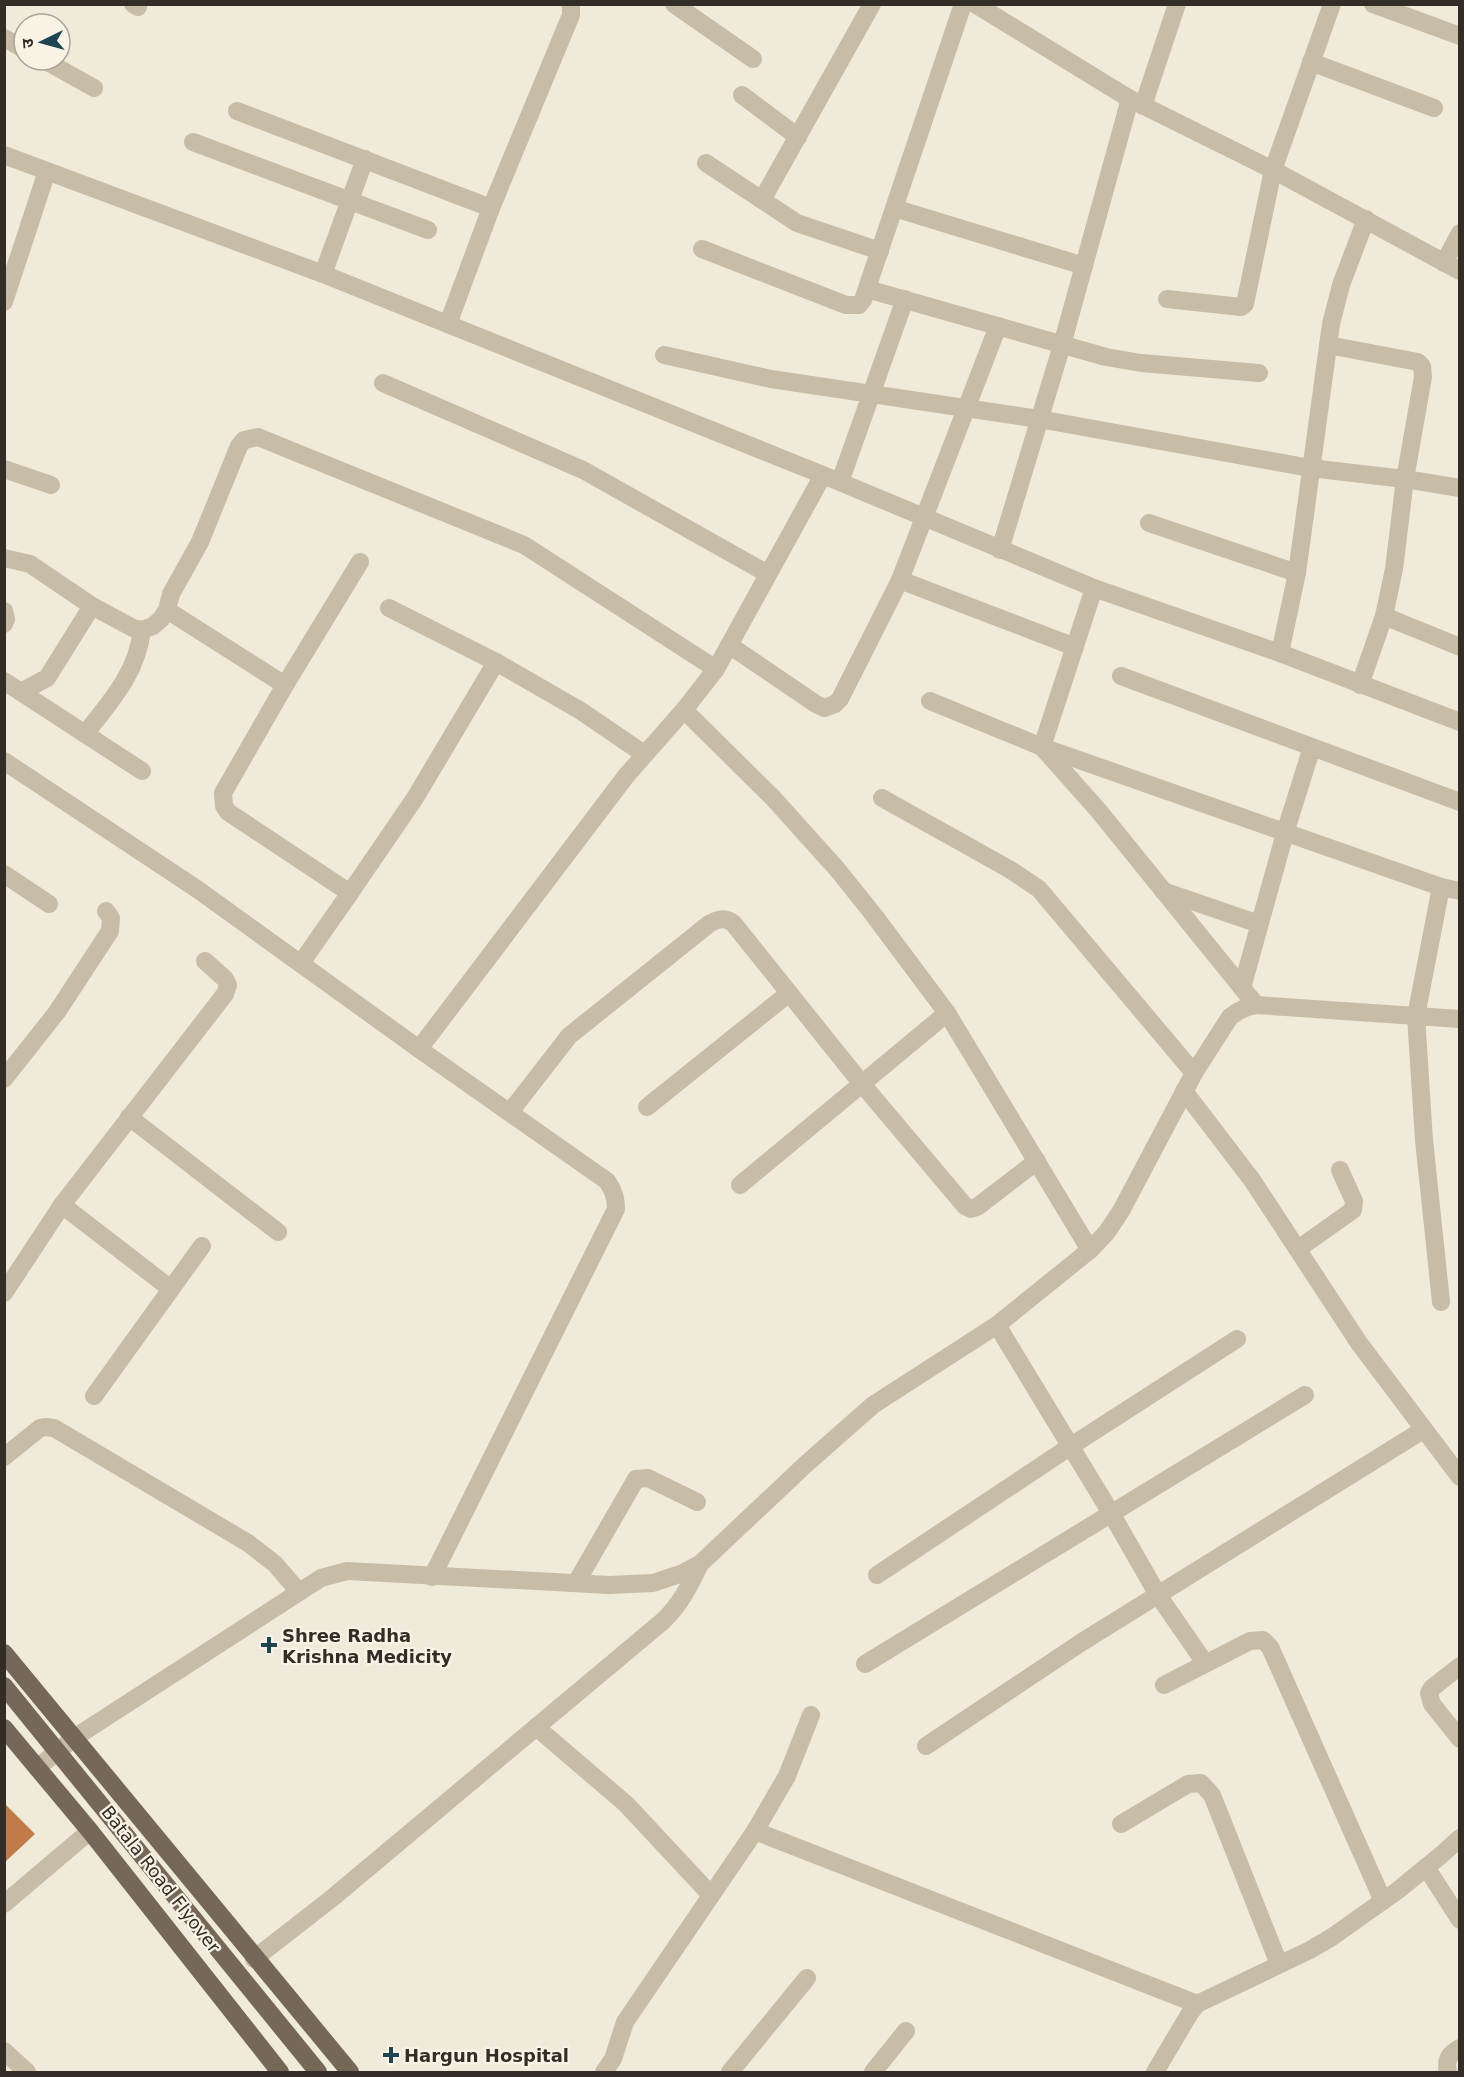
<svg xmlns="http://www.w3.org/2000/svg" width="1464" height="2077" font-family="'DejaVu Sans','Noto Sans Devanagari',sans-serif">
  <rect width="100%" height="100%" fill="#f0eada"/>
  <!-- building -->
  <path fill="#bf7c48" d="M4,1803L35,1834L4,1863Z"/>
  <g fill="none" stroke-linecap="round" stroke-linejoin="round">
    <!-- minor -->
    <g stroke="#c7bca6" stroke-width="18">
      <path d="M133,4L138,7"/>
      <path d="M674,4L753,59"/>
      <path d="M975,4L1130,99L1273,170L1460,271"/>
      <path d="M1373,4L1460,36"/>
      <path d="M4,38L24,49"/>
      <path d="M44,60L94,88"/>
      <path d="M1311,62L1434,108"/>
      <path d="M742,95L798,137"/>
      <path d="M1143,106L1177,4"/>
      <path d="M237,111L491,208L448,324"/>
      <path d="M193,142L428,230"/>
      <path d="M4,155L323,274L823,475L1094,588L1280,653L1460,722"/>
      <path d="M706,163L797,223L880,251"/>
      <path d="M762,200L872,4"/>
      <path d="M491,208L571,15V4"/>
      <path d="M894,208L1084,266"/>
      <path d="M702,249L846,305H859L863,300L963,4"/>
      <path d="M1444,263L1460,233"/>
      <path d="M323,274L365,159"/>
      <path d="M867,289L1106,357L1141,363L1259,373"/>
      <path d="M1167,299L1241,307L1245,304L1273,170L1332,4"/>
      <path d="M4,302L47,171"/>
      <path d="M1328,345L1418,362L1422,366L1423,377L1405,479L1394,569L1384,616L1360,685"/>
      <path d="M664,355L771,379L1039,419L1310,468L1405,479L1460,488"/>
      <path d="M383,383L583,470L768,574"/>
      <path d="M4,469L51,485"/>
      <path d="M840,482L905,299"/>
      <path d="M1149,523L1297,573"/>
      <path d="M1000,550L1062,345L1130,99"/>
      <path d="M4,558L30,564L92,606L133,628L142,630L153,626L161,619L167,610L171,594L200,542L239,446L244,440L258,437L524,545L716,669"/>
      <path d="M900,580L1075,647"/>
      <path d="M1094,588L1042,747L1098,810L1256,1005"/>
      <path d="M389,608L496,662L581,711L644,754"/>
      <path d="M167,610L285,685"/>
      <path d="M4,611L6,619L4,624"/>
      <path d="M1384,616L1460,647"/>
      <path d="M729,645L816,704L824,708L835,704L840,699L900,580L998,326"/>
      <path d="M1280,653L1297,573L1331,324L1341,285L1366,219"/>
      <path d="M1121,676L1460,802"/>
      <path d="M4,681L142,771"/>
      <path d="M21,692L47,678L92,606"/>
      <path d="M930,701L1042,747L1441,887L1460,891"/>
      <path d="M684,710L773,798L837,869L873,914L947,1013L1090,1250"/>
      <path d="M85,734C111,701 137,673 142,630"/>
      <path d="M4,761L197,889L419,1049L607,1181C613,1190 616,1197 616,1209L432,1577"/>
      <path d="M882,798L1009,869L1039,889L1194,1073"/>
      <path d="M4,874L49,904"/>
      <path d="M1163,891L1259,924"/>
      <path d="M350,893L415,798L496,662"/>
      <path d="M301,963L350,893L228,812L224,806L223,793L285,685L360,562"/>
      <path d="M1242,988L1285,833L1312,747"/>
      <path d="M419,1049L626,776L684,710L716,669L823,475"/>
      <path d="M4,1079L57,1012L110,931L111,918L106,911"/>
      <path d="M1184,1091L1252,1180L1359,1343L1460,1477"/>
      <path d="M647,1107L788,994"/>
      <path d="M510,1112L569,1036L709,924C718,919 724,917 733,923L862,1084L965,1206L971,1209L977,1207L1037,1161"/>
      <path d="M129,1117L278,1232"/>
      <path d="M740,1185L947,1013"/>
      <path d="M62,1205L171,1289"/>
      <path d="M1298,1249L1353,1210L1354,1201L1340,1170"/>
      <path d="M4,1293L62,1205L225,994L228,985L225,979L205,961"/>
      <path d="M1441,1302L1424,1140L1416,1016L1441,887"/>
      <path d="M997,1325L1111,1513L1158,1595L1205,1663"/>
      <path d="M94,1396L202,1246"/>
      <path d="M4,1457L40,1428L46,1427L54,1428L248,1543L275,1564L299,1592"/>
      <path d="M877,1575L1071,1446L1237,1339"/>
      <path d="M576,1583L636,1479L648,1478L697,1502"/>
      <path d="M865,1664L1305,1395"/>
      <path d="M1460,1666L1432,1688L1429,1693L1432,1704L1460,1739"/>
      <path d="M1164,1685L1250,1641L1263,1640L1270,1647L1383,1901"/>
      <path d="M536,1727L626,1804L711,1895"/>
      <path d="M926,1746L1082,1642L1423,1430"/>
      <path d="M37,1768L74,1738L321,1578L347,1571L609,1585L653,1583L683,1573L700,1564L805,1465L873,1405L997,1325L1090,1250L1107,1232L1121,1211L1194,1073L1230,1017C1238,1010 1245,1007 1256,1005L1460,1019"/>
      <path d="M1121,1824L1188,1784L1201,1783L1212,1795L1279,1964"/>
      <path d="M755,1831L787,1776L811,1715"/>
      <path d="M1426,1867L1460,1920"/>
      <path d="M4,1904L90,1831"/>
      <path d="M254,1959L331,1899L663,1621C680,1605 690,1585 700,1564"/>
      <path d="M4,2051L27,2072"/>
      <path d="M604,2072L613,2059L625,2022L755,1831L1197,2004"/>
      <path d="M730,2072L807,1978"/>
      <path d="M873,2072L906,2031"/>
      <path d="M1155,2072L1190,2013L1197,2004L1310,1950L1332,1937L1397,1891L1440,1856L1460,1838"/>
      <path d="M1448,2072C1445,2060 1449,2054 1460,2048"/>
    </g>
    <!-- major -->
    <g stroke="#756858" stroke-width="18">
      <path d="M4,1653L350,2072"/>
      <path d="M4,1728L90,1831L280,2072"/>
    </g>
    <!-- major-bridge -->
    <path stroke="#756858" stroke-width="18" d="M4,1686L318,2072"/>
  </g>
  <!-- markers -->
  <g fill="#1f4553" stroke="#f8f3e5" stroke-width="2">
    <path d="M266 1636h6v6h6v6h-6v6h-6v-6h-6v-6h6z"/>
    <path d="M388 2046h6v6h6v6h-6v6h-6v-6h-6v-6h6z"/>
  </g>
  <g text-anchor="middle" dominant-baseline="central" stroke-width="4.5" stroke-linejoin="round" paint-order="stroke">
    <!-- poi labels -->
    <g font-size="18" font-weight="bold" fill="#342d27" stroke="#f8f3e5" text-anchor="start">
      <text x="282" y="1635">Shree Radha<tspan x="282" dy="21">Krishna Medicity</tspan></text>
      <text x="404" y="2055">Hargun Hospital</text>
    </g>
    <!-- street labels -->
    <g font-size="18" fill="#342d27" stroke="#f8f3e5">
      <text transform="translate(161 1879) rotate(52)">Batala Road Flyover</text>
    </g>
  </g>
  <!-- border -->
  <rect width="1464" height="2077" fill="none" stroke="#342d27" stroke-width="12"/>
  <!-- north arrow -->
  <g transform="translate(42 42) rotate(265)"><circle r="28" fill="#f8f3e5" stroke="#aaa499" stroke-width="1.5"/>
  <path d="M0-4.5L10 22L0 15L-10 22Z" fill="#1f4553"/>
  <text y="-9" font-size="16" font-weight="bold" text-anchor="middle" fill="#342d27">उ</text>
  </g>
</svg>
